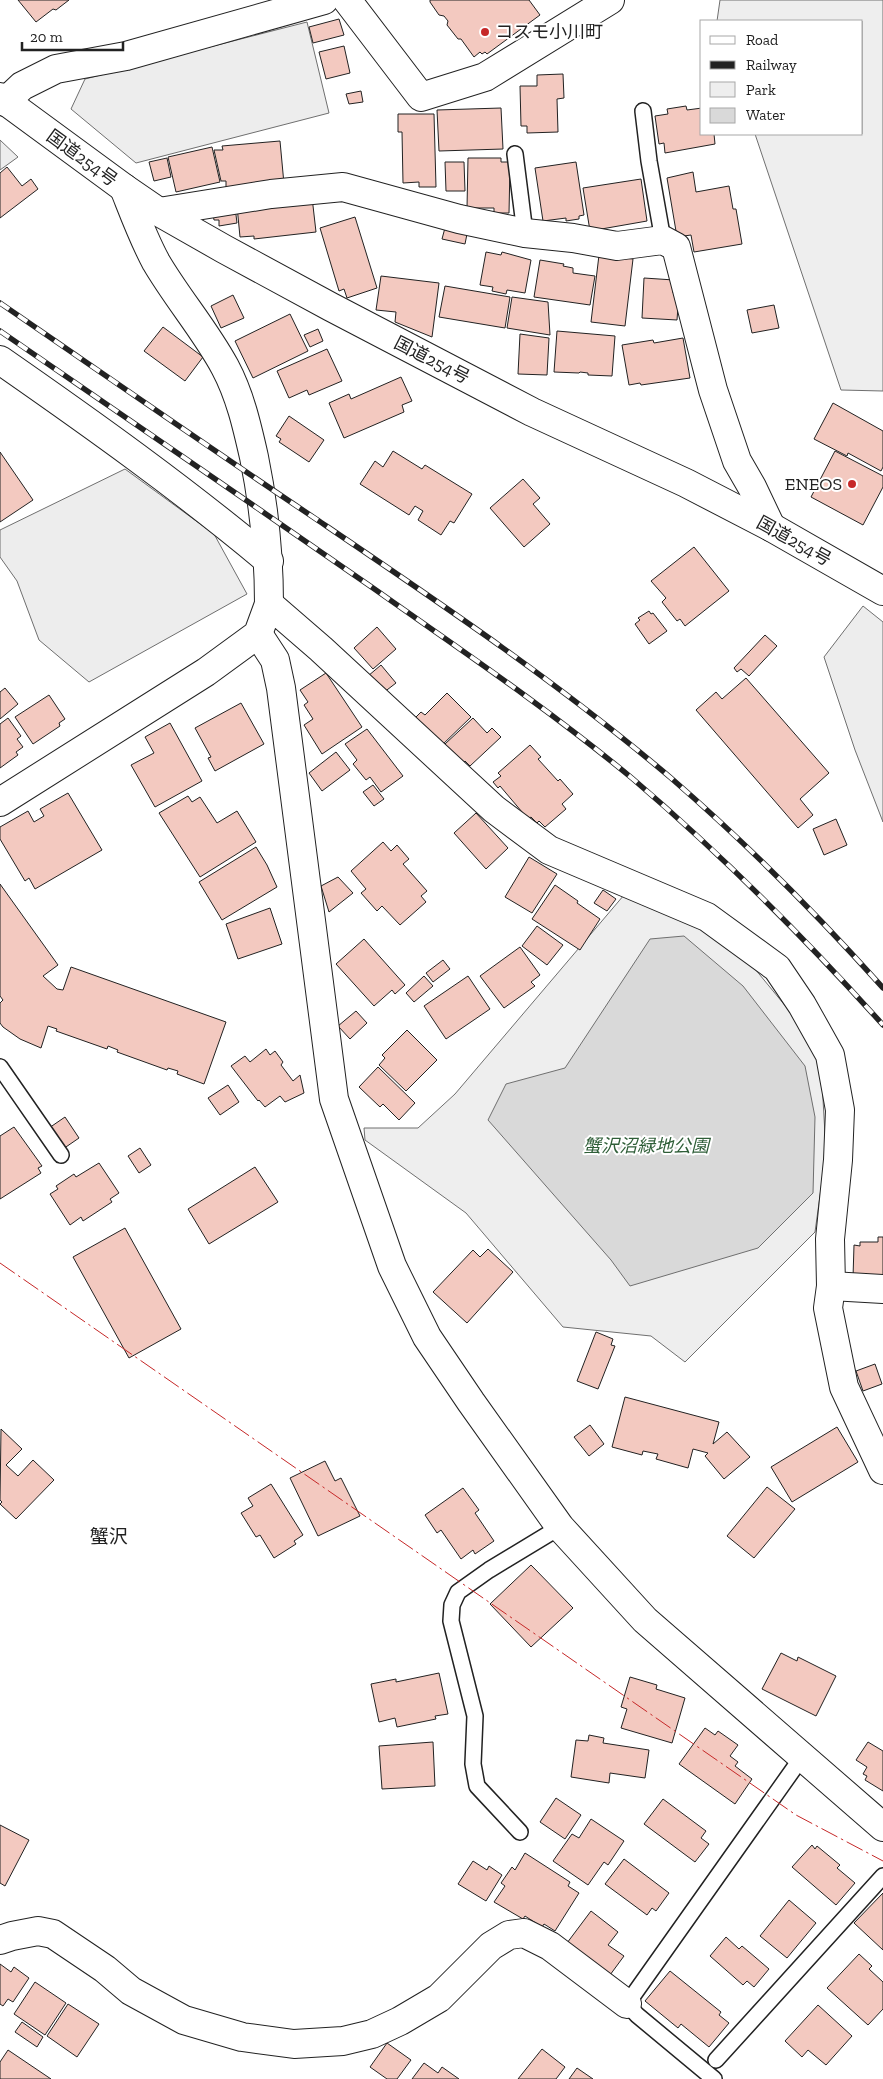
<svg xmlns="http://www.w3.org/2000/svg" width="883" height="2079" font-family="'Zilla Slab','Noto Sans JP',serif">
  <rect width="100%" height="100%" fill="#fff"/>
  <!-- green -->
  <g fill="#eee" stroke="#6f6f6f">
    <path d="M720,0H883V391L841,390L755,134H862V21H717Z"/>
    <path d="M624,895L709,932L755,969L792,1014L821,1064L826,1152L815,1232L685,1362L651,1336L563,1327L466,1213L365,1140L364,1128H418L455,1094Z"/>
  </g>
  <!-- parking -->
  <g fill="#ededed" stroke="#6f6f6f">
    <path d="M307,22L329,113L136,163L71,109L85,79Z"/>
    <path d="M0,140L18,157L0,170Z"/>
    <path d="M125,469L214,534L247,594L89,682L39,640L17,581L0,557V530Z"/>
    <path d="M863,606L883,622V822L855,750L824,657Z"/>
  </g>
  <!-- water -->
  <path fill="#d9d9d9" stroke="#6f6f6f" d="M684,936L743,986L805,1066L815,1117L813,1193L758,1248L630,1286L611,1260L488,1120L506,1084L565,1068L650,939Z"/>
  <!-- building -->
  <g fill="#f3c9c0" stroke="#222">
    <path d="M18,0H69L56,10L53,9L36,22Z"/>
    <path d="M430,0H529L540,15L487,54L485,52L482,54L480,52L474,57L461,39H458L447,25L448,21L444,16L439,15L430,2Z"/>
    <path d="M339,19L344,35L313,43L309,27Z"/>
    <path d="M344,46L350,73L326,79L319,52Z"/>
    <path d="M563,74L564,98L557,99L558,132L527,133V126H521L520,86H537V75Z"/>
    <path d="M361,91L363,102L349,104L346,94Z"/>
    <path d="M686,106L687,110L702,108V134H714L715,144L665,153L664,143L659,144L655,116L668,114L667,109Z"/>
    <path d="M501,108L503,149L439,151L437,110Z"/>
    <path d="M398,114H434L436,187H419V182L403,183L402,132H398Z"/>
    <path d="M280,141L284,184L226,189V181H221L214,150H223L222,146Z"/>
    <path d="M212,147L220,182L176,192L168,157Z"/>
    <path d="M167,158L171,177L154,181L149,162Z"/>
    <path d="M468,158H501V162H507L510,165L509,213H494V208H467Z"/>
    <path d="M445,162H464L465,191H446Z"/>
    <path d="M576,162L584,215L579,216V219L566,221V218L543,221L535,168Z"/>
    <path d="M7,167L22,186L31,179L38,189L0,218V173Z"/>
    <path d="M693,172L696,192L729,186L733,209H736L742,244L694,252L691,235L677,237L667,178Z"/>
    <path d="M641,179L647,221L590,231L583,188Z"/>
    <path d="M312,197L316,232L254,239V236L240,237L237,206Z"/>
    <path d="M235,207L237,223L219,226V220H214L212,209Z"/>
    <path d="M355,217L377,288L347,298L344,289L339,291L320,228Z"/>
    <path d="M446,224L468,229L465,244L442,239Z"/>
    <path d="M486,252L501,255L502,252L531,260L525,293L507,290L506,294L492,291L493,287L480,285Z"/>
    <path d="M599,255L633,259L625,326L591,322Z"/>
    <path d="M540,260L564,264L563,266L573,268V273L595,276L590,305L534,297Z"/>
    <path d="M381,276L439,283L432,337L395,322L396,312L376,310Z"/>
    <path d="M644,278L674,280L673,293H679L677,320L642,318Z"/>
    <path d="M445,286L510,297L505,328L439,317Z"/>
    <path d="M233,295L244,318L221,328L211,306Z"/>
    <path d="M512,297L548,302L550,335L507,328Z"/>
    <path d="M774,305L779,328L752,333L747,310Z"/>
    <path d="M290,314L308,351L253,378L235,341Z"/>
    <path d="M163,327L203,357L185,381L144,351Z"/>
    <path d="M318,329L323,341L310,347L304,335Z"/>
    <path d="M557,331L615,336L612,376L588,375V373L580,372L579,373L554,372Z"/>
    <path d="M520,334L549,338L547,375L518,374Z"/>
    <path d="M683,338L690,378L641,385L640,383L629,385L622,345L653,340L654,343Z"/>
    <path d="M327,349L342,381L309,395L307,390L289,398L277,371Z"/>
    <path d="M401,377L412,401L402,405L404,412L344,438L329,403L349,394L351,399Z"/>
    <path d="M833,403L883,431V467L881,471L848,453L847,456L814,439Z"/>
    <path d="M289,416L324,440L309,462L279,442L281,439L276,436Z"/>
    <path d="M393,451L422,469L425,465L472,494L454,523L450,521L441,535L418,520L423,511L415,506L409,515L360,484L375,461L383,467Z"/>
    <path d="M835,451L883,476V487L863,525L811,497Z"/>
    <path d="M0,452L33,500L0,522Z"/>
    <path d="M523,479L540,498L533,504L550,524L524,547L490,508Z"/>
    <path d="M694,547L729,591L685,626L680,619L677,621L662,602L666,598L651,581Z"/>
    <path d="M649,611L651,614L653,613L667,631L649,644L635,624L640,620L638,618Z"/>
    <path d="M377,627L396,649L373,669L354,648Z"/>
    <path d="M765,635L777,646L749,676L741,669L737,672L734,668Z"/>
    <path d="M381,665L396,683L383,693L368,676Z"/>
    <path d="M326,673L362,727L322,754L304,725L313,719L304,705L308,702L300,690Z"/>
    <path d="M746,678L829,773L800,799L813,815L798,828L696,710L716,692L722,699Z"/>
    <path d="M5,688L18,704L0,719V692Z"/>
    <path d="M447,693L471,717L440,747L414,719L421,712L425,715Z"/>
    <path d="M49,695L65,719L59,723L60,726L33,744L15,717Z"/>
    <path d="M241,703L264,744L215,771L208,758L211,757L195,728Z"/>
    <path d="M8,718L21,736L17,739L23,747L16,752L18,755L0,768V724Z"/>
    <path d="M473,718L487,733L492,728L501,737L470,766L465,761L463,763L448,753L450,750L445,744Z"/>
    <path d="M170,723L202,781L155,807L131,765L154,753L145,737Z"/>
    <path d="M367,729L403,776L381,792L370,777L366,780L353,764L357,760L345,744Z"/>
    <path d="M530,745L541,757L538,759L558,781L560,779L573,794L562,804L566,809L545,827L539,821L537,823L531,817L528,819L500,786L498,788L493,782L501,776L498,773Z"/>
    <path d="M336,752L350,770L322,791L309,773Z"/>
    <path d="M373,785L384,799L374,806L363,792Z"/>
    <path d="M68,793L102,850L35,889L29,878L25,881L0,839V827L28,811L34,822L44,816L40,809Z"/>
    <path d="M188,796L192,802L200,797L217,823L237,811L256,842L200,877L159,813Z"/>
    <path d="M476,813L508,848L486,869L454,833Z"/>
    <path d="M836,819L847,845L824,855L813,829Z"/>
    <path d="M383,842L391,851L397,845L409,859L403,864L427,891L421,896L426,902L400,925L382,906L377,911L361,893L366,889L351,871Z"/>
    <path d="M256,847L267,865L277,887L222,920L199,882Z"/>
    <path d="M529,857L557,874L532,913L505,897Z"/>
    <path d="M338,877L353,893L329,912L321,886Z"/>
    <path d="M0,884L58,965L43,976L57,989L63,990L71,967L226,1022L204,1084L177,1074L178,1071L168,1068L167,1070L117,1052L118,1050L108,1046L107,1049L56,1031L57,1029L48,1026L41,1048L20,1039L3,1027L0,1023V1003L3,1000L0,996Z"/>
    <path d="M555,885L578,901L577,903L600,919L580,950L532,919Z"/>
    <path d="M603,890L616,899L607,911L594,903Z"/>
    <path d="M270,908L282,944L238,959L226,924Z"/>
    <path d="M537,926L563,945L547,965L522,946Z"/>
    <path d="M364,939L405,985L395,994L392,990L374,1006L336,964Z"/>
    <path d="M520,947L540,975L531,982L535,986L504,1008L480,976Z"/>
    <path d="M443,960L450,969L433,982L426,973Z"/>
    <path d="M424,976L433,986L414,1002L406,993Z"/>
    <path d="M468,976L490,1009L446,1039L424,1006Z"/>
    <path d="M356,1011L367,1023L350,1039L338,1026Z"/>
    <path d="M407,1030L437,1060L406,1091L379,1065L385,1058L382,1055Z"/>
    <path d="M266,1049L270,1055L275,1051L283,1062L281,1065L293,1081L300,1075L304,1093L285,1102L280,1096L265,1107L259,1100L258,1101L231,1066L245,1056L250,1062Z"/>
    <path d="M378,1067L415,1103L399,1120L383,1104L380,1107L359,1087Z"/>
    <path d="M228,1085L239,1102L220,1115L208,1098Z"/>
    <path d="M65,1117L79,1138L63,1149L49,1128Z"/>
    <path d="M14,1127L42,1166L38,1168L41,1173L0,1199V1136Z"/>
    <path d="M140,1148L151,1165L139,1173L128,1156Z"/>
    <path d="M99,1163L119,1193L110,1199L112,1202L83,1221L81,1217L70,1225L50,1194L58,1189L56,1186L74,1174L76,1177Z"/>
    <path d="M255,1167L278,1202L209,1244L188,1209Z"/>
    <path d="M125,1228L181,1329L129,1358L73,1257Z"/>
    <path d="M878,1237H883V1278H853L854,1245L860,1246V1242H878Z"/>
    <path d="M488,1249L513,1272L467,1323L433,1292L473,1250L480,1257Z"/>
    <path d="M596,1332L613,1339L611,1345L615,1346L598,1389L577,1381Z"/>
    <path d="M875,1364L882,1384L863,1391L856,1371Z"/>
    <path d="M625,1397L719,1422L713,1444L727,1432L750,1457L724,1479L705,1456L708,1453L693,1449L688,1468L656,1459L658,1454L643,1451L642,1455L612,1447Z"/>
    <path d="M590,1425L604,1444L589,1456L574,1437Z"/>
    <path d="M837,1427L858,1462L792,1502L771,1467Z"/>
    <path d="M1,1429L22,1449L6,1465L18,1476L33,1460L54,1480L16,1519L0,1504L2,1502L0,1500Z"/>
    <path d="M325,1461L335,1481L341,1478L360,1516L318,1536L290,1478Z"/>
    <path d="M271,1484L303,1535L294,1541L296,1544L274,1558L260,1535L256,1537L241,1513L253,1506L248,1498Z"/>
    <path d="M767,1487L795,1509L754,1558L727,1536Z"/>
    <path d="M463,1488L479,1510L475,1513L494,1541L475,1554L473,1550L461,1559L441,1530L437,1533L425,1515Z"/>
    <path d="M531,1565L573,1608L531,1647L490,1604Z"/>
    <path d="M781,1653L797,1661L798,1657L836,1676L816,1716L762,1689Z"/>
    <path d="M439,1673L448,1714L435,1716L436,1719L397,1727L395,1718L379,1722L371,1684L396,1679V1682Z"/>
    <path d="M630,1677L657,1685L656,1689L685,1698L672,1743L621,1728L627,1709L621,1707Z"/>
    <path d="M705,1728L715,1735L718,1731L738,1745L730,1756L738,1762L735,1766L752,1779L735,1804L679,1764Z"/>
    <path d="M589,1735L604,1738L603,1743L649,1750L645,1778L610,1773L609,1783L571,1777L576,1740L588,1741Z"/>
    <path d="M433,1742L435,1786L382,1789L379,1746Z"/>
    <path d="M868,1742L883,1751V1791L865,1780L867,1776L863,1774L867,1767L856,1760Z"/>
    <path d="M556,1798L581,1815L565,1839L540,1822Z"/>
    <path d="M663,1799L706,1831L701,1838L709,1844L695,1862L644,1824Z"/>
    <path d="M591,1819L624,1841L608,1865L604,1862L588,1885L553,1861L572,1834L579,1838Z"/>
    <path d="M0,1825L29,1840L5,1886L0,1883Z"/>
    <path d="M812,1845L815,1849L817,1846L840,1865L837,1868L855,1883L836,1905L792,1867Z"/>
    <path d="M525,1853L570,1882L568,1886L579,1893L555,1931L544,1924L542,1927L525,1916L523,1919L494,1902L505,1886L501,1883L512,1867L515,1870Z"/>
    <path d="M624,1859L669,1893L656,1911L652,1908L647,1915L605,1884Z"/>
    <path d="M473,1861L487,1870L489,1866L502,1875L486,1901L458,1884Z"/>
    <path d="M883,1893V1950L854,1923Z"/>
    <path d="M789,1900L816,1923L787,1958L760,1936Z"/>
    <path d="M591,1911L618,1932L608,1945L624,1956L610,1975L567,1943Z"/>
    <path d="M726,1937L739,1949L742,1946L769,1969L754,1987L747,1981L743,1985L710,1956Z"/>
    <path d="M859,1954L872,1966L869,1969L883,1982V2009L868,2025L827,1988Z"/>
    <path d="M0,1964L11,1972L14,1967L29,1978L13,2002L8,1999L3,2006L0,2004Z"/>
    <path d="M670,1971L721,2012L719,2015L729,2023L709,2047L681,2024L678,2028L645,2001Z"/>
    <path d="M35,1982L66,2003L45,2035L14,2014Z"/>
    <path d="M68,2004L99,2024L77,2057L47,2036Z"/>
    <path d="M818,2005L852,2036L826,2065L808,2050L802,2057L785,2041Z"/>
    <path d="M22,2022L43,2037L37,2047L15,2032Z"/>
    <path d="M387,2043L411,2060L397,2079H387L370,2067Z"/>
    <path d="M542,2049L565,2067L556,2079H518Z"/>
    <path d="M8,2050L51,2079H0V2062Z"/>
    <path d="M424,2063L438,2073L442,2067L459,2079H412Z"/>
    <path d="M577,2068L593,2079H569Z"/>
  </g>
  <g fill="none" stroke-linecap="round" stroke-linejoin="round">
    <!-- service casing -->
    <g stroke="#222" stroke-width="18">
      <g id="service">
        <path d="M643,111L649,161L663,240"/>
        <path d="M515,154L525,233"/>
        <path d="M0,1067L61,1155"/>
        <path d="M520,1832L477,1786L473,1764L475,1716L451,1621L452,1605L458,1592L489,1570L560,1527"/>
        <path d="M716,2060L883,1876"/>
        <path d="M714,2079L637,2015L627,2004L802,1757"/>
      </g>
    </g>
    <!-- minor casing -->
    <g stroke="#222" stroke-width="30">
      <g id="minor">
        <path d="M347,0L421,97L485,77L610,0"/>
        <path d="M5,102L22,86L56,69L126,56L324,0"/>
        <path d="M159,212L271,194L343,187L459,219L525,233L573,238L617,246L663,240L676,247L713,390L737,461L752,487L771,527"/>
        <path d="M0,360C92,424 183,489 269,561"/>
        <path d="M0,802L206,672L258,634L269,604L321,649L494,809L549,850L707,917L777,968L802,1005L830,1055L840,1110L838,1160L830,1239L831,1286L828,1308L844,1387L883,1470"/>
        <path d="M831,1286L883,1289"/>
        <path d="M0,1940L12,1936L38,1931L53,1934L105,1969L131,1991L184,2020L242,2037L294,2044L343,2041L372,2034L400,2021L439,1998L491,1946L509,1935L524,1933L550,1946L627,2004"/>
      </g>
    </g>
    <!-- tertiary casing -->
    <g stroke="#222" stroke-width="30">
      <g id="tertiary">
        <path d="M124,188C134,213 143,238 156,262C177,298 205,330 225,367C240,395 247,426 254,457C264,506 269,554 269,604"/>
        <path d="M258,634L275,660L281,688L334,1099L392,1266L427,1337L471,1402L560,1527L645,1620L883,1827"/>
      </g>
    </g>
    <!-- trunk casing -->
    <g stroke="#222" stroke-width="30">
      <path id="trunk" d="M0,97L124,188L159,212L224,249L331,307L532,412L686,483L771,527L883,591"/>
    </g>
    <!-- service -->
    <use href="#service" stroke="#fff" stroke-width="15"/>
    <!-- minor -->
    <use href="#minor" stroke="#fff" stroke-width="28"/>
    <!-- tertiary -->
    <use href="#tertiary" stroke="#fff" stroke-width="28"/>
    <!-- trunk -->
    <use href="#trunk" stroke="#fff" stroke-width="28"/>
    <!-- rail casing -->
    <g stroke="#222" stroke-width="5.5">
      <g id="rail">
        <path d="M0,303C105,375 210,448 316,519C437,601 559,683 671,778C746,843 817,914 883,988"/>
        <path d="M0,331C125,417 249,502 373,588C461,650 550,710 633,779C722,855 805,938 883,1025"/>
      </g>
    </g>
    <!-- rail -->
    <use href="#rail" stroke="#fff" stroke-width="4" stroke-dasharray="11" stroke-linecap="butt"/>
    <!-- power -->
    <path stroke="#c62828" stroke-width="1" stroke-dasharray="18 4 2.5 4" stroke-linecap="butt" d="M0,1263L796,1815L883,1861"/>
  </g>
  <!-- markers -->
  <g fill="#c62828" stroke="#fff" stroke-width="2">
    <circle cx="485" cy="32" r="5"/>
    <circle cx="852" cy="484" r="5"/>
  </g>
  <g text-anchor="middle" dominant-baseline="central" stroke-width="4" stroke-linejoin="round" paint-order="stroke">
    <!-- poi labels -->
    <g font-size="18" fill="#222" stroke="#fff" text-anchor="start">
      <text x="495" y="32">コスモ小川町</text>
      <text x="842" y="484" text-anchor="end">ENEOS</text>
    </g>
    <!-- street labels -->
    <g font-size="18" fill="#222" stroke="#fff">
      <text transform="translate(82 158) rotate(36)">国道254号</text>
      <text transform="translate(432 360) rotate(27)">国道254号</text>
      <text transform="translate(794 541) rotate(29)">国道254号</text>
    </g>
    <!-- park labels -->
    <g font-size="18" font-style="italic" fill="#2f5e38" stroke="#fff">
      <text x="646" y="1146">蟹沢沼緑地公園</text>
    </g>
    <!-- neighbourhood labels -->
    <g font-size="19" fill="#222" stroke="#fff">
      <text x="109" y="1536">蟹沢</text>
    </g>
  </g>
  <!-- legend -->
  <rect x="700" y="20" width="162" height="115" fill="#ffffff" stroke="#a7a7a7"/>
  <rect x="710" y="36" width="25" height="8" fill="#ffffff" stroke="#a7a7a7"/>
  <text x="746" y="45" font-size="15" fill="#222222">Road</text>
  <rect x="710" y="61" width="25" height="8" fill="#222222" stroke="#a7a7a7"/>
  <text x="746" y="70" font-size="15" fill="#222222">Railway</text>
  <rect x="710" y="82" width="25" height="15" fill="#eeeeee" stroke="#a7a7a7"/>
  <text x="746" y="95" font-size="15" fill="#222222">Park</text>
  <rect x="710" y="108" width="25" height="15" fill="#d9d9d9" stroke="#a7a7a7"/>
  <text x="746" y="120" font-size="15" fill="#222222">Water</text>
  <!-- scale -->
  <path d="M22 42v8h101v-8" fill="none" stroke="#222222" stroke-width="2.5"/>
  <text x="30" y="42" font-size="15" fill="#222222" stroke="#ffffff" stroke-width="4" paint-order="stroke">20 m</text>
</svg>
